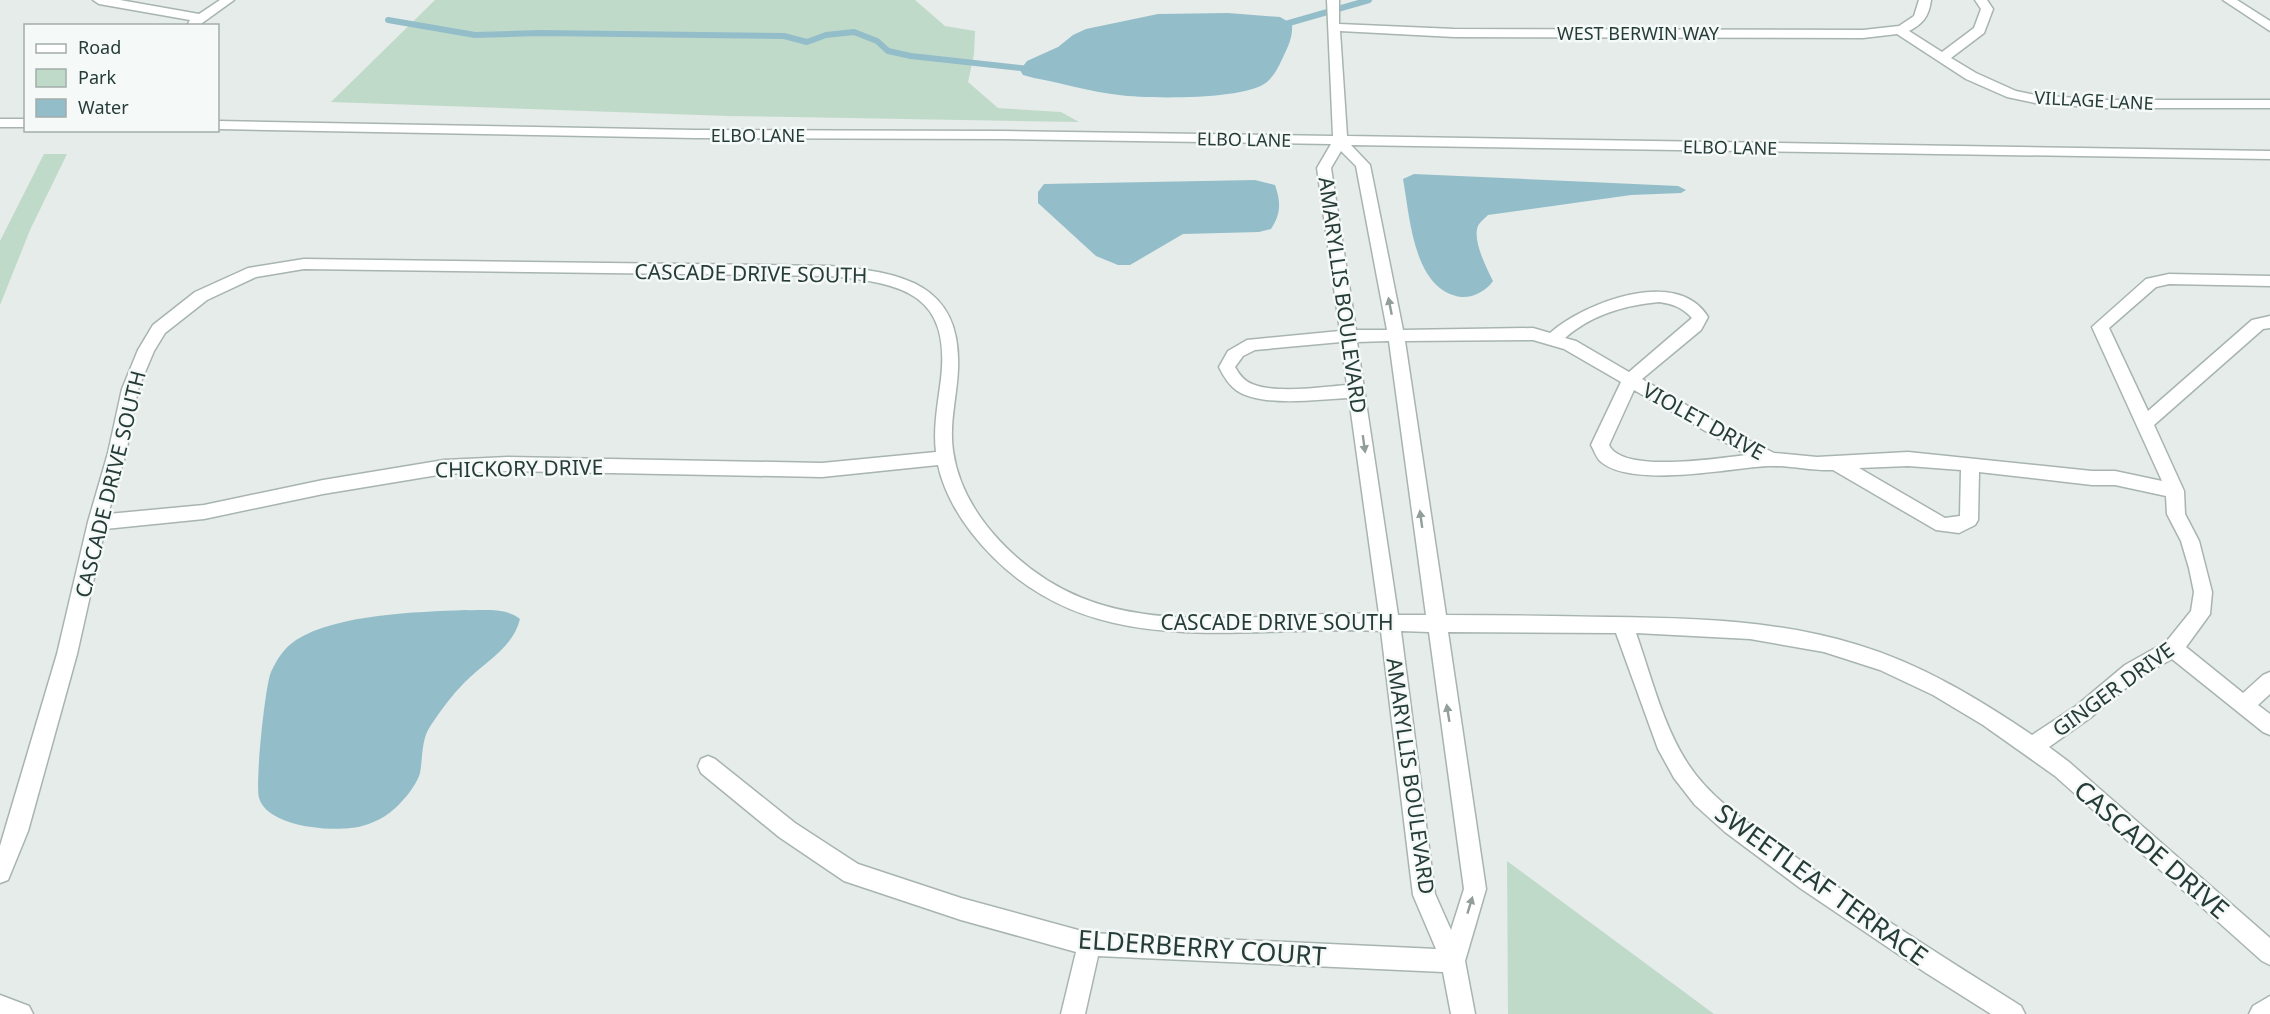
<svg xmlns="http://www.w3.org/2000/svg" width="2270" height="1014" font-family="'Noto Sans',sans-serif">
  <rect width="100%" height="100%" fill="#e5ece9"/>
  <!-- green -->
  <g fill="#c0daca">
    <path d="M435,0H915L945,26L975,31L974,54L968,82L998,108L1061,112L1079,122L728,116L331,102Z"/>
    <path d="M44,154H67L30,230L0,305V241Z"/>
    <path d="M1507,861L1714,1014H1508Z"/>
  </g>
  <!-- water -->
  <g fill="#94bdca">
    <path d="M1228,13L1280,17L1292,24C1293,35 1289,45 1284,55C1280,64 1275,75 1267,82C1247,100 1147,99 1119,95C1090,92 1062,83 1034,78L1023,75L1020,70L1027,61L1058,47L1073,35L1086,29L1158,14Z"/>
    <path d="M1414,174L1678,186L1686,190L1681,193L1631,195L1488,215C1485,218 1480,222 1478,226C1472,240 1487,269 1493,281C1486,291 1473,298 1461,297C1413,290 1410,217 1403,179Z"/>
    <path d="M1255,180L1275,185C1281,202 1281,214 1271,229L1259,232L1183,234L1130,265H1118L1096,256L1038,203V192L1044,184Z"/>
    <path d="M465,610C482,611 506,607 520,619C513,648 485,662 465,682C452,695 441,710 431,725C421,739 423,757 420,773C418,781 409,794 403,800C392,813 378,822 362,826C336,833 268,828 259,798C255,784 265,686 271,672C277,659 284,648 296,640C337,614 417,612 465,610Z"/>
  </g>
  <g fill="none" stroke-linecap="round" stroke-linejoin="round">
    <!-- stream -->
    <g stroke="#94bdca" stroke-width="6">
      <path d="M388,20L475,35L540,33L784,36L807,42L826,35L854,32L877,41L888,51L911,56L1029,69"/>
      <path d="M1282,25L1369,0"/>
    </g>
    <!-- minor casing -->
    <g stroke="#a8b4b0" stroke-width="3">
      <g id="minor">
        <path d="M93,0H120L199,14L220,0H234L198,26H187L190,20L99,4Z"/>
        <path d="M1327,0H1339V24L1454,29L1863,30L1899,26L1914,16L1919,0H1931C1929,16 1923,24 1909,31L1942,52L1974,28L1981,9L1975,0H1987L1993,9L1984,33L1951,58L1976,73L2016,91L2035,95L2103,100H2270V108H2103L2035,103L2007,97L1966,79L1897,34L1863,38L1454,37L1340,31L1347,136L2270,151V159L1351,145L1370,165L1403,330L1533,328L1550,333C1584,303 1677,266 1708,317L1701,330L1642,379L1734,433L1774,453L1817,457L1908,452L2092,471H2115L2162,481L2092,327L2146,279L2169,274L2270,276V286L2169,284L2156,287L2109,328L2148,411L2252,320L2270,316V328L2263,329L2154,425L2184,491L2185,514L2199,541L2212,592L2210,614L2186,647L2243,693L2263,675L2270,672V694L2258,705L2270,714V735L2263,732L2172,659L2139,677L2090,718L2049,747L2069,762L2270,938V965L2262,961L2055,776L1983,725L1933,695L1880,670L1824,652L1750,639L1636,633C1651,676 1663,726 1688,764C1713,802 1754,827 1790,853C1865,908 1943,957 2021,1006L2025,1014H1991L1926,973L1800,888L1725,832L1695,805L1674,778L1658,749L1616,633L1448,632L1486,889L1465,961L1475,1014H1451L1443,972L1098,956L1085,1014H1061L1076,952L961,920L844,881L779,837L701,773L698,766L701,759L708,756L715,759L795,823L858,864L961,898L1089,933L1436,949L1413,895L1381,631C1247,624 1101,664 994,558C969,533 946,501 938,465L822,477L508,471L444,474L323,494L204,519L105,529L77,654L28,831L8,880L0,883V846L57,654L88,522L108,453L122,389L138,350L153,325L195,292L248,268L304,259L830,266C901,272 962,283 958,369C957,396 949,423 953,451C962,516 1023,574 1082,598C1171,634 1285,610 1379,614L1349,398C1319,399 1261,408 1236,390C1228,384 1223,375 1219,367L1228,351L1247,340L1340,331L1317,168L1331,144L1002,139L695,138L218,129V121L695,130L1002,131L1333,136ZM1341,151L1356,166L1387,330H1356L1331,168ZM304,269L830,276C902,283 951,293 941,379C938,403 933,428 936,452L822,463L508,457L444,460L323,480L204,505L108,514L126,453L138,389L154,351L165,333L207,300L256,277ZM1659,302C1673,304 1682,307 1692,318L1629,372L1576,341L1565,338C1591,315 1625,305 1659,302ZM1533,340L1564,349L1621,382L1591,445C1594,450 1596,457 1600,461C1631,489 1729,468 1768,466C1790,465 1811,471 1833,470L1936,530L1959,533L1975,525L1978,520L1979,472L2092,485H2115L2166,496L2167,514L2181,541L2189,568L2194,592L2191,611L2166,642L2125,665L2076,706L2032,735C1979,699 1921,664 1858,645C1777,620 1694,618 1610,617C1555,616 1500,615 1446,615L1405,341ZM1389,341L1426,615H1398L1357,342ZM1341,342L1347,385C1322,387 1275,394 1252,384C1244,381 1239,374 1235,367L1243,356L1255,350ZM1634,390L1747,455C1720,458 1622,474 1609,445ZM1908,466L1961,470L1960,516L1945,518L1859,468ZM1401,631L1429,632L1464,889L1451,930L1435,894Z"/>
        <path d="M2223,0H2237L2270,21V31Z"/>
        <rect x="0" y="119" width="26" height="8"/>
        <path d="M0,995L29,1006L33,1014H0Z"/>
        <path d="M2270,996V1014H2249L2253,1006Z"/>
      </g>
    </g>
    <!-- minor -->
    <use href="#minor" fill="#fff" fill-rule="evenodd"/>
  </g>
  <!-- one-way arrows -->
  <defs><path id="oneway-solid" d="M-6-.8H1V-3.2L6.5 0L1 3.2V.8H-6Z" transform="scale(1.5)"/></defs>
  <g fill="#929e9c">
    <use href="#oneway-solid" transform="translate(1390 306) rotate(-101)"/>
    <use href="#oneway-solid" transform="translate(1364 444) rotate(82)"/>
    <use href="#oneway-solid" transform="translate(1421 519) rotate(-98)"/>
    <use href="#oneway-solid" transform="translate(1448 713) rotate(-99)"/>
    <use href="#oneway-solid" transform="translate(1470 905) rotate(-73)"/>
  </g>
  <g text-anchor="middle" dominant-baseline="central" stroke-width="5" stroke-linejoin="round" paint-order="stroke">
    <!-- far-street labels -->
    <g font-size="18" fill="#263c38" stroke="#f5f9f7">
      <text x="1638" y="33">WEST BERWIN WAY</text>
      <text transform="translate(2094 100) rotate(3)">VILLAGE LANE</text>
      <text x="758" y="135">ELBO LANE</text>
      <text transform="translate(1244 139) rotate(1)">ELBO LANE</text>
      <text transform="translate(1730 147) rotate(1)">ELBO LANE</text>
    </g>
    <!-- street labels -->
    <g font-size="21" fill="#263c38" stroke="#f5f9f7">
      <text transform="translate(751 273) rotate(1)">CASCADE DRIVE SOUTH</text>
      <text transform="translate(1343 295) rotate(82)">AMARYLLIS BOULEVARD</text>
      <text transform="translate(1704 421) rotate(29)">VIOLET DRIVE</text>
      <text transform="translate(519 468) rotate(-1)">CHICKORY DRIVE</text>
      <text transform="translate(110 484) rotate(-76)">CASCADE DRIVE SOUTH</text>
      <text x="1277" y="622">CASCADE DRIVE SOUTH</text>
      <text transform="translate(2113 689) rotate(-36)">GINGER DRIVE</text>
      <text transform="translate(1411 776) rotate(82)">AMARYLLIS BOULEVARD</text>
    </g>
    <!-- near-street labels -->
    <g font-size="26" fill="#263c38" stroke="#f5f9f7">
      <text transform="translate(2152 849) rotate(41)">CASCADE DRIVE</text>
      <text transform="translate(1822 884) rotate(36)">SWEETLEAF TERRACE</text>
      <text transform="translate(1202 947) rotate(4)">ELDERBERRY COURT</text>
    </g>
  </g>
  <!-- legend -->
  <rect x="24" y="24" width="195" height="108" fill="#f5f9f7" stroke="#a2adab" stroke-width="1.5"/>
  <rect x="36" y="44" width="30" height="9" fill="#ffffff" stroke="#a2adab" stroke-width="1.5"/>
  <text x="78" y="54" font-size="18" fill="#263c38">Road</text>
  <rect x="36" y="69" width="30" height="18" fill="#c0daca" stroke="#a2adab" stroke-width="1.5"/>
  <text x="78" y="84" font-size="18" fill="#263c38">Park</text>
  <rect x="36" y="99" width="30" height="18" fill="#94bdca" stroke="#a2adab" stroke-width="1.5"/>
  <text x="78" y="114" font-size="18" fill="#263c38">Water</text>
</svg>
